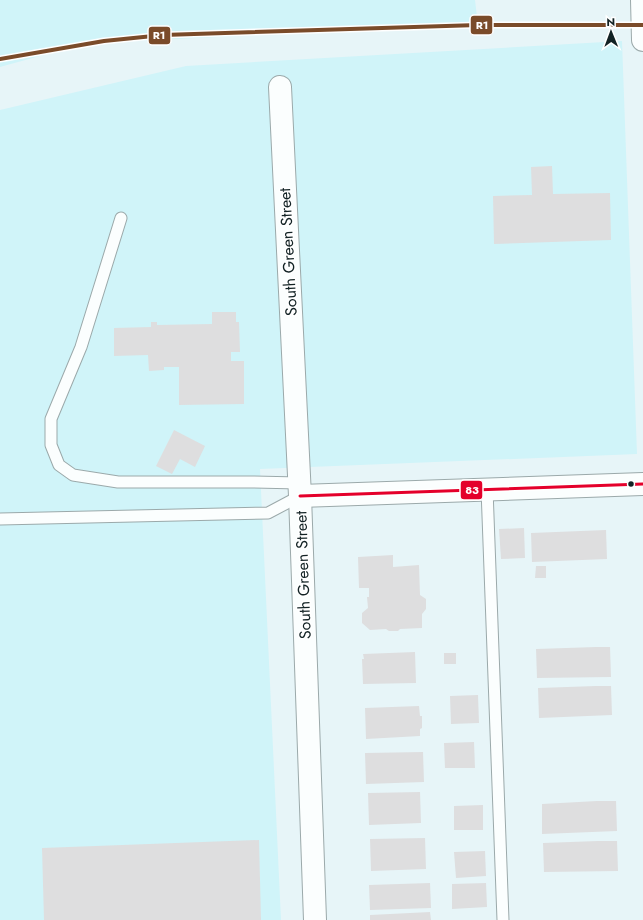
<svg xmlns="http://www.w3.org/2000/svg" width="643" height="920" font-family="Jost,sans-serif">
  <rect width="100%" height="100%" fill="#e7f5f8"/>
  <!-- built -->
  <g fill="#d0f4f9">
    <path d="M0,0H475L478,25L87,43L0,67Z"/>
    <path d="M622,41L637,454L260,469L281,920H0V110L186,66Z"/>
  </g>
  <!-- building -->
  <g fill="#dededf">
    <path d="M552,166L553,194L610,193L611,240L494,244L493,196L532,195L531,167Z"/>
    <path d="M212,312H236V322H239L240,352H231V361H244V404L179,405V367H164V370L149,371L148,355L114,356V328L151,327V322H157V325L212,324Z"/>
    <path d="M174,430L205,446L195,467L180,459L172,474L156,466Z"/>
    <path d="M524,528L525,558L501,559L499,529Z"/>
    <path d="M606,530L607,559L532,562L531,533Z"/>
    <path d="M393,555V567L419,565L420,595L426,599V609L422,614V628L400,629L398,631H389L386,629L370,630L362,623V613L368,608L367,597H369V588H359L358,557Z"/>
    <path d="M536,566H546V578H535Z"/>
    <path d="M596,647H610L611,677L537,678L536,649Z"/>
    <path d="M415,652L416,683L363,684L362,659H364L363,654Z"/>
    <rect x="444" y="653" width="12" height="11"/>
    <path d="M596,686H611L612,715L539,718L538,688Z"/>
    <path d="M478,695L479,723L451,724L450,696Z"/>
    <path d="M419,706L420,716H422V728L420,729V736L366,739L365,708Z"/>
    <path d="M474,742L475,768H445L444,743Z"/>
    <path d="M423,752L424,782L366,784L365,753Z"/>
    <path d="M420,792L421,823L369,825L368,793Z"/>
    <path d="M597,801H616L617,831L542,834V804Z"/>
    <path d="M483,805V830H454V806Z"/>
    <path d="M425,838L426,869L371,871L370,839Z"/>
    <path d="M259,840L261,920H44L42,848Z"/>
    <path d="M598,841H617L618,871L544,872L543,843Z"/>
    <path d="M485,851L486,876L456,878L454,852Z"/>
    <path d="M430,883L431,908L370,910L369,885Z"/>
    <path d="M486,883L487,907L452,909V884Z"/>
    <path d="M430,912L431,920H370V915Z"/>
  </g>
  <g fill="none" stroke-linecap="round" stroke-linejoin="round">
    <!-- service casing -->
    <g stroke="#9ba9aa" stroke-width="13">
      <g id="service">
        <path d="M121,218L81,347L51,419V445L59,465L73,475L118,482H252L299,483"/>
        <path d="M487,489L503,920"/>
        <path d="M0,519L268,513L300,496"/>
      </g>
    </g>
    <!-- minor casing -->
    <g stroke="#9ba9aa" stroke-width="24">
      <g id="minor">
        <path d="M280,87L300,496L315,920"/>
        <path d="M300,496L643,484"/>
      </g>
    </g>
    <!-- secondary casing -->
    <g stroke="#9ba9aa" stroke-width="24">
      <path id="secondary" d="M642,0L643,40"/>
    </g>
    <!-- service -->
    <use href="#service" stroke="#fbfefe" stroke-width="11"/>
    <!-- minor -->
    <use href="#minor" stroke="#fbfefe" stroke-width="22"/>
    <!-- secondary -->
    <use href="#secondary" stroke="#fbfefe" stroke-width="22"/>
    <!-- bus-1 casing -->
    <g stroke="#fff" stroke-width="6">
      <path id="bus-1" d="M300,496L643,484"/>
    </g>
    <!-- bus-1 -->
    <use href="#bus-1" stroke="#e4002b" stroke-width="3"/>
    <!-- rail-1 casing -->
    <g stroke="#fff" stroke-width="7">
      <path id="rail-1" d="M0,59L104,41L163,35L478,25H643"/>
    </g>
    <!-- rail-1 -->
    <use href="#rail-1" stroke="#7a4b2a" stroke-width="4"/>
  </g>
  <!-- markers -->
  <circle fill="#122224" stroke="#fff" stroke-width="1.5" cx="631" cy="484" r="3.5"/>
  <g text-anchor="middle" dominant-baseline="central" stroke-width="3" stroke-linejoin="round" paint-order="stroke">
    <!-- street labels -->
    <g font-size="16" fill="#122224" stroke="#fff">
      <text transform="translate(288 252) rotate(-93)">South Green Street</text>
      <text transform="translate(303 575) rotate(-92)">South Green Street</text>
    </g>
  </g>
  <g stroke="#fff" stroke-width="1.5">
    <rect x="470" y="15" width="23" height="20" rx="4" fill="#7a4b2a"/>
    <rect x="148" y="26" width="23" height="19" rx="4" fill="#7a4b2a"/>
    <rect x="460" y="480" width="23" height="20" rx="4" fill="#e4002b"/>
  </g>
  <g font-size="11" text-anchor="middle" font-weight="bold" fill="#fff">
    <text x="482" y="29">R1</text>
    <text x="159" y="39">R1</text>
    <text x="472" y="494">83</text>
  </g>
  <!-- north arrow -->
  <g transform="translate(611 32) rotate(359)" stroke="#ffffff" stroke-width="3" paint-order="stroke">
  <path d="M0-3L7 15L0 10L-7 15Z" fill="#122224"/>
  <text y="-6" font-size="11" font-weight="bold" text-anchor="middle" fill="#122224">N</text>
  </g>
</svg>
